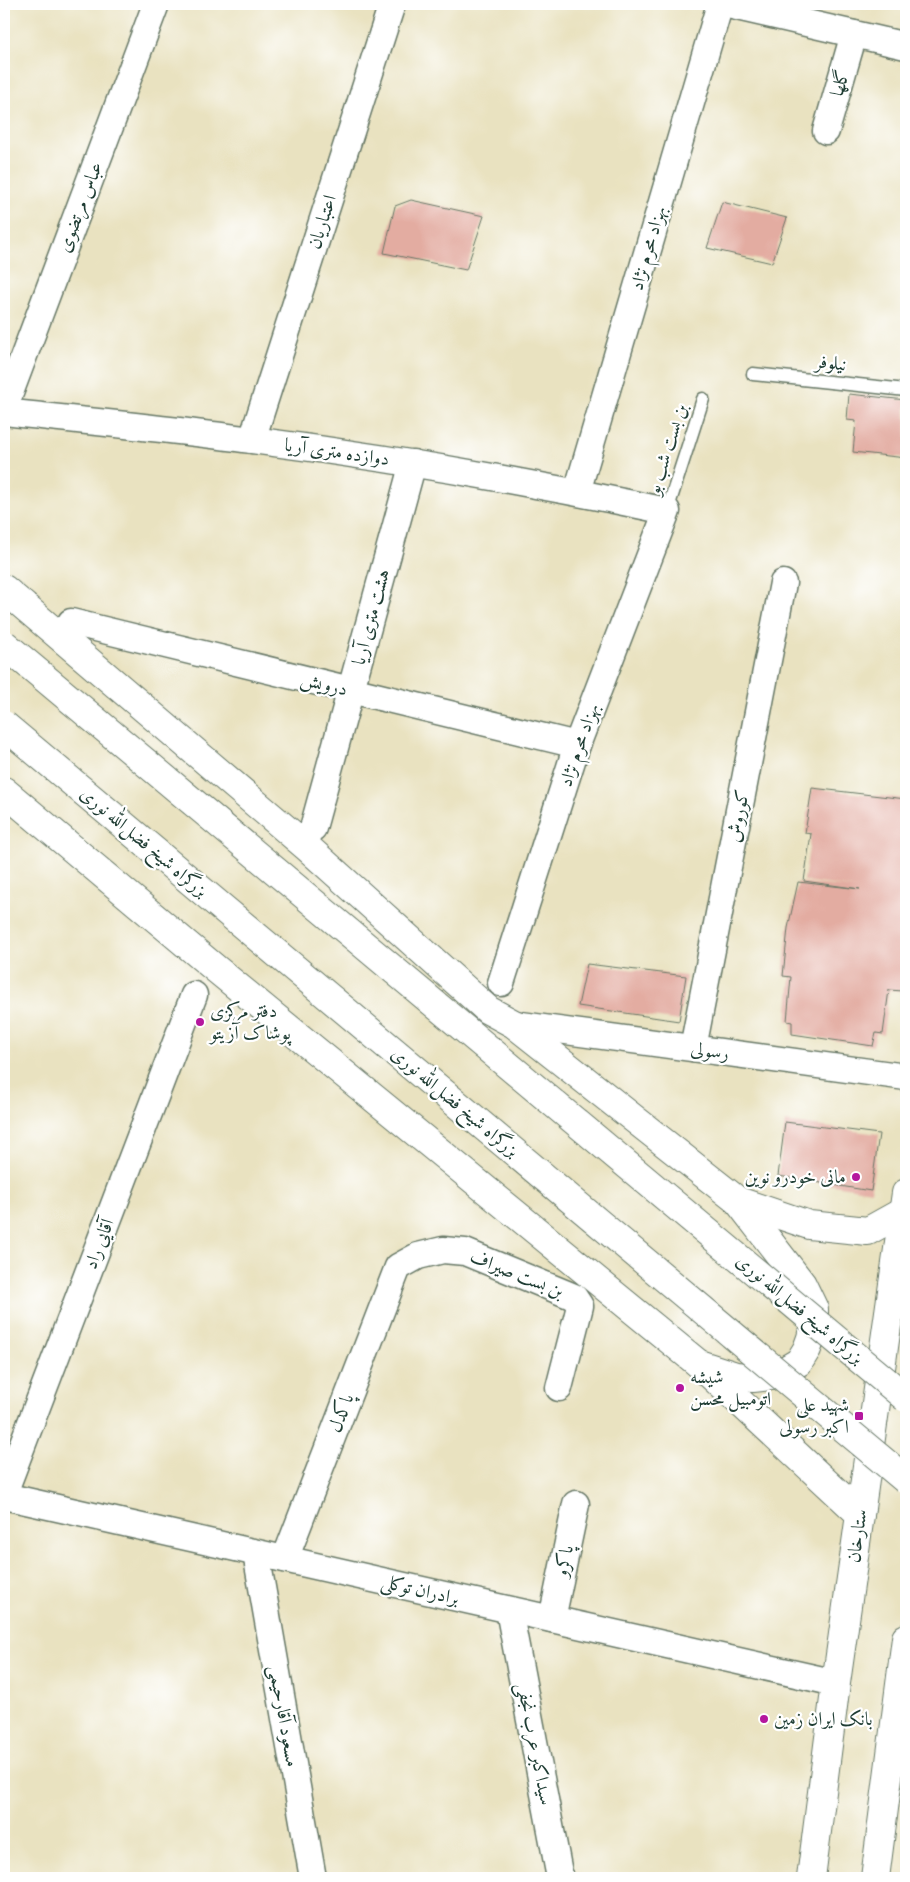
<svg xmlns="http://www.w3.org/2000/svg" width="910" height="1882" font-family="'IM FELL Double Pica',Amiri,serif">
  <rect width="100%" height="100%" fill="#fff"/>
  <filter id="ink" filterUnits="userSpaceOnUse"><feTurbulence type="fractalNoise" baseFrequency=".02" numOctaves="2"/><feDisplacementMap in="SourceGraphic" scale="10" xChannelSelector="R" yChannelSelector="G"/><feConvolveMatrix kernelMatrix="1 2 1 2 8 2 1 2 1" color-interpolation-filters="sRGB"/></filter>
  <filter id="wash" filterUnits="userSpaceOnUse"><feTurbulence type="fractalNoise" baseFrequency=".0096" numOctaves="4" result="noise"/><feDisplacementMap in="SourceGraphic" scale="20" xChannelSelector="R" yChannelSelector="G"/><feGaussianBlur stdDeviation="1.12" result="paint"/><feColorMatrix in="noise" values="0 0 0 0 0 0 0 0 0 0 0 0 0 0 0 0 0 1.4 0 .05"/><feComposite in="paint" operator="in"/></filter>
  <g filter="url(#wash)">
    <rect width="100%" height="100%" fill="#e9e2c0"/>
    <g id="blocks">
      <!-- building -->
      <g fill="#e3aca1">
        <path d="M411,200L484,216L466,270L384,253L395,206Z"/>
        <path d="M722,202L787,218L772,263L707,248Z"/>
        <path d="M849,394L906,400V458L853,452L856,421L847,420Z"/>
        <path d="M812,788L906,799V969L903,991L889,990L883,1034L876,1033L873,1046L792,1034V1022L787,1021L791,977L783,976L788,928L798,882L860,889L804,881L811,834L805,833Z"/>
        <path d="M587,964L686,976L679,1021L578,1006Z"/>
        <path d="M785,1122L879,1134L871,1191L778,1176Z"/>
      </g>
    </g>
  </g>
  <g filter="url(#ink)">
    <use href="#blocks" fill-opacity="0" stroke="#667765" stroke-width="1"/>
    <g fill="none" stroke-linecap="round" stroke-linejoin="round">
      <!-- lane casing -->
      <g stroke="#667765" stroke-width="15">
        <g id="lane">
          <path d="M753,374L906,390"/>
          <path d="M667,511L703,399"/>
        </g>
      </g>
      <!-- street casing -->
      <g stroke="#667765" stroke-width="29">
        <g id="street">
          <path d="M724,4L906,46"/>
          <path d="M826,131L854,34"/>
          <path d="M4,409L156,4"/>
          <path d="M4,412C87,421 170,429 252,440C391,458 530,482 667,511L577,745L501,983"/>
          <path d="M252,440L392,4"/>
          <path d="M577,492L720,4"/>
          <path d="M71,622L577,745"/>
          <path d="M313,828L413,463"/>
          <path d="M514,1024L906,1077"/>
          <path d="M693,1048L783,583"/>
          <path d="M4,1493L194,995"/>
          <path d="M4,1496L836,1683"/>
          <path d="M256,1553L313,1878"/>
          <path d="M285,1559L398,1267L418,1256L443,1250L465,1252L574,1297L580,1306L559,1388"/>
          <path d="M509,1610L560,1878"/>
          <path d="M552,1619L576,1504"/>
        </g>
      </g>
      <!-- primary casing -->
      <g stroke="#667765" stroke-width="30">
        <g id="primary">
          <path d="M811,1878L836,1683L906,1193"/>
          <path d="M875,1878L906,1638"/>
        </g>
      </g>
      <!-- highway casing -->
      <g stroke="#667765" stroke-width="30">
        <g id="highway">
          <path d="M4,589L308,848L488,1010L514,1024L738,1201L802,1284L814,1309V1324L811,1338L807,1349L799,1362L787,1369L771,1376L753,1378L736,1376L699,1364"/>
          <path d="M4,791L216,969L699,1364L860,1514"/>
          <path d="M738,1201L809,1225L868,1231L904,1211"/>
        </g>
      </g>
      <!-- lane -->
      <use href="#lane" stroke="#fff" stroke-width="12"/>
      <!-- street -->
      <use href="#street" stroke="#fff" stroke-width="26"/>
      <!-- primary -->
      <use href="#primary" stroke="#fff" stroke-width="28"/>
      <!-- highway -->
      <use href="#highway" stroke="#fff" stroke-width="28"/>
      <!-- highway-bridge casing -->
      <g stroke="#667765" stroke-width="30" stroke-linecap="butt">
        <g id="highway-bridge">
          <path d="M4,644L906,1398"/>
          <path d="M4,725L906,1480"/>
        </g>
      </g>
      <!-- highway-bridge -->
      <use href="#highway-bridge" stroke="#fff" stroke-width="28"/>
    </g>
  </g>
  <!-- markers -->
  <g fill="#b5179e" stroke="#fff" stroke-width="2">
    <circle cx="200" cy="1022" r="5"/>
    <circle cx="856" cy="1177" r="5"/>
    <circle cx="680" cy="1388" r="5"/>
    <rect x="854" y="1411" width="10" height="10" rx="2.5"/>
    <circle cx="764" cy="1719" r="5"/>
  </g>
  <g text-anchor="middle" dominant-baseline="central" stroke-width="4.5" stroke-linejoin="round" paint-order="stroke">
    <!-- street labels -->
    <g font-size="19" fill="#1f3d34" stroke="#fff">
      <text transform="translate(840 83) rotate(-74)">گلها</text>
      <text transform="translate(80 207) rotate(-69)">عباس مرتضوی</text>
      <text transform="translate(322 222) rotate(-72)">اعتباریان</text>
      <text transform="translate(648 248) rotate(-74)">بهزاد محرم نژاد</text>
      <text transform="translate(831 363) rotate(6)">نیلوفر</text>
      <text transform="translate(667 449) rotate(-72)">بن بست شب بو</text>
      <text transform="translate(337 452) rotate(8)">دوازده متری آریا</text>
      <text transform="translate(371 617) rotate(-75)">هشت متری آریا</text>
      <text transform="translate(324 684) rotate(14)">درویش</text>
      <text transform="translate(579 745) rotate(-71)">بهزاد محرم نژاد</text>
      <text transform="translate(738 816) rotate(-79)">کوروش</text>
      <text transform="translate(144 842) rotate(40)">بزرگراه شیخ فضل‌الله نوری</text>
      <text transform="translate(710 1051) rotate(8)">رسولی</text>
      <text transform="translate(455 1102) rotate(40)">بزرگراه شیخ فضل‌الله نوری</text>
      <text transform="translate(99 1244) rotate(-69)">آقایی راد</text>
      <text transform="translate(517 1274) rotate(22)">بن بست صیراف</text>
      <text transform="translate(800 1309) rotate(40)">بزرگراه شیخ فضل‌الله نوری</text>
      <text transform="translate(341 1413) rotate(-69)">پاکدل</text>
      <text transform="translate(857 1536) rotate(-82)">ستارخان</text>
      <text transform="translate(564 1561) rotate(-78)">پاکرو</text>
      <text transform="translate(420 1590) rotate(13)">برادران توکلی</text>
      <text transform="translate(284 1716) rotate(80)">مسعود آقارحیمی</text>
      <text transform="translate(535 1744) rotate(79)">سیداکبر عرب نجفی</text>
    </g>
    <!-- poi labels -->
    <g font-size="19" fill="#1f3d34" stroke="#fff" text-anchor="start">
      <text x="210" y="1011">دفتر مرکزی<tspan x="210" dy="22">پوشاک آزیتو</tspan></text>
      <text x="846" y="1177" text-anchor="end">مانی خودرو نوین</text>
      <text x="690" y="1377">شیشه<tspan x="690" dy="22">اتومبیل محسن</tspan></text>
      <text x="849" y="1405" text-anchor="end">شهید علی<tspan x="849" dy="22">اکبر رسولی</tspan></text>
      <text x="774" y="1719">بانک ایران زمین</text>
    </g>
  </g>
  <!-- margin -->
  <rect width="910" height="1882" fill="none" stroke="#fff" stroke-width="20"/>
</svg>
